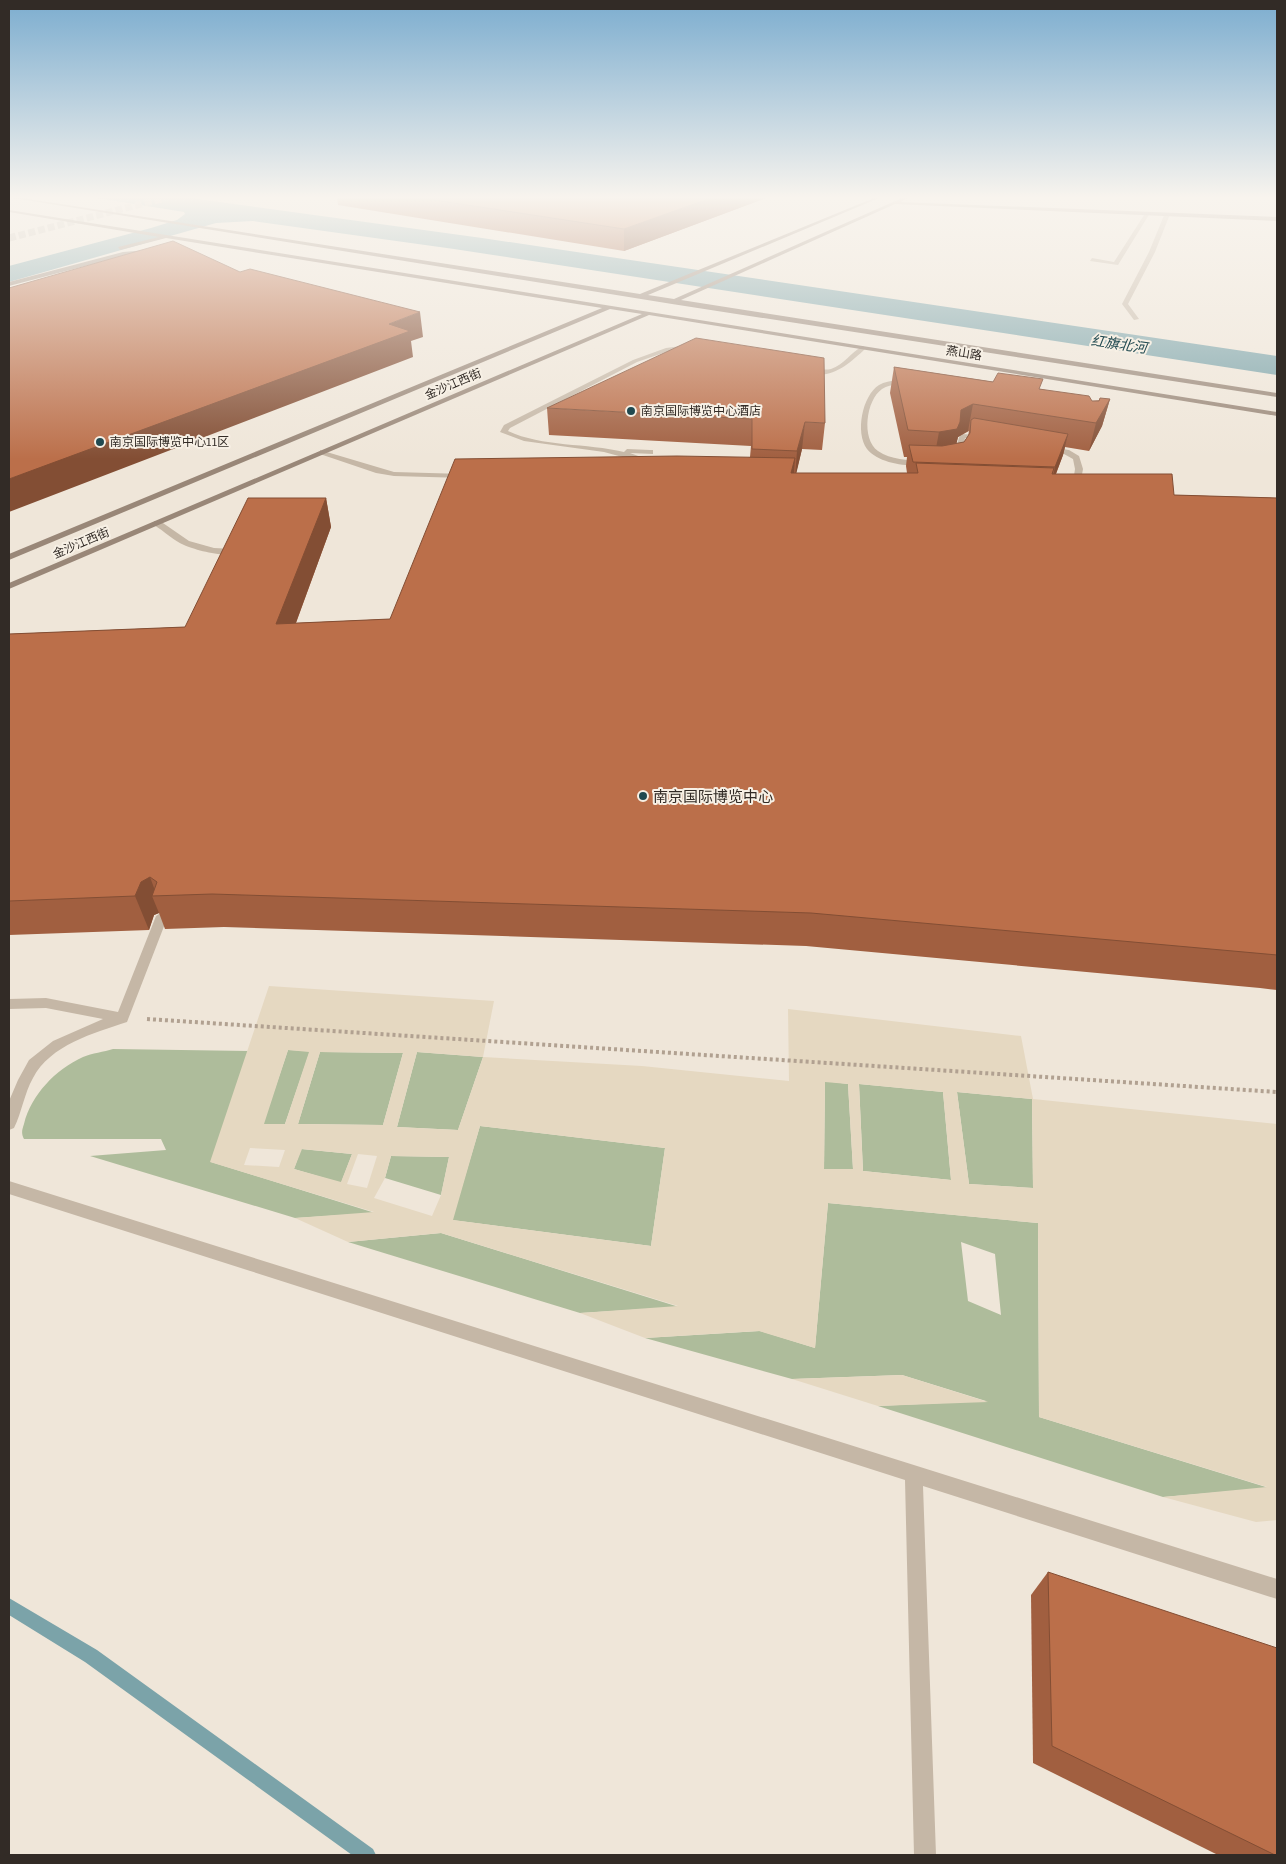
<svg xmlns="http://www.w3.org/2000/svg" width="1286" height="1864" font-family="'Asap Condensed','Noto Sans SC',sans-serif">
  <rect width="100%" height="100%" fill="#efe6d9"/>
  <!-- green -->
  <g fill="#aebc9b" fill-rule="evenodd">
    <path d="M113,1049L249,1051L211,1162L375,1213L295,1218L90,1156L166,1150L161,1139H24C21,1133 22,1130 24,1124C31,1095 56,1069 83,1057C92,1053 104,1052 113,1049Z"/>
    <path d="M288,1050L310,1051L285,1124H263Z"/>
    <path d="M320,1052L403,1053L383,1125L298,1124Z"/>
    <path d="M417,1052L483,1057L458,1130L397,1127Z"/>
    <path d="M825,1081L848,1084L853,1169L824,1170Z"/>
    <path d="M859,1084L943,1092L951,1180L863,1171Z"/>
    <path d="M957,1092L1032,1099L1033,1188L969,1184Z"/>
    <path d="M480,1126L665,1148L651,1246L452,1220Z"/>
    <path d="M301,1149L352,1154L341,1183L294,1169Z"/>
    <path d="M391,1156L449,1157L441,1195L385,1178Z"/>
    <path d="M828,1203L1038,1223L1039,1417L1269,1488L1163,1497L878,1406L986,1401L902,1375L792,1379L645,1338L760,1331L815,1348ZM961,1242L995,1254L1001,1315L968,1301Z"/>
    <path d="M441,1233L679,1307L580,1313L348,1242Z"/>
  </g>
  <!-- plaza -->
  <g fill="#e5d8c1" fill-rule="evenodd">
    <path d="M269,986L494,1001L483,1057L642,1066L789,1081L788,1009L1021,1036L1033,1099L1277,1124V1520L1256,1522L1163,1497L1267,1487L1039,1417L1038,1223L828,1203L815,1348L759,1331L645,1338L580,1313L678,1306L441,1233L348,1242L295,1218L374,1212L210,1162ZM288,1050L309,1052L285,1124H264ZM320,1052L403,1053L383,1125L298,1124ZM417,1052L483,1057L458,1130L397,1127ZM825,1082L848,1084L853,1169H824ZM859,1084L943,1092L951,1180L863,1171ZM957,1092L1032,1099L1033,1188L969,1184ZM480,1126L665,1148L651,1246L453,1220ZM250,1148L285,1150L279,1167L244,1165ZM302,1149L352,1154L341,1182L294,1169ZM358,1154L377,1156L367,1188L347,1184ZM391,1156L449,1157L441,1195L432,1216L374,1198L385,1178Z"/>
    <path d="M902,1375L988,1402L878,1406L792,1379Z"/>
  </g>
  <!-- water -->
  <path fill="#7ba3a9" d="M97,198H191L482,238L1277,356V375L454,249L253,221L216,223L9,282V266L151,228L177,220L185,214L184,212Z"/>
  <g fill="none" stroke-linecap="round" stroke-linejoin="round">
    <!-- stream -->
    <path fill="#7ba3a9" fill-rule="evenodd" d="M9,1598L97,1650L373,1849L376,1855H352L85,1662L9,1615Z"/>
    <!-- highway-tunnel -->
    <path stroke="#c9c1b5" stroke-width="7" stroke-dasharray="7 3" stroke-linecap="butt" d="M9,238L165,198"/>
    <!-- path -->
    <path stroke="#b1a191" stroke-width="4" stroke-dasharray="3 3" stroke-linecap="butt" d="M147,1019L1277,1092"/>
    <!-- lane -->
    <g fill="#c5b7a6" fill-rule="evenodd">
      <path d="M1146,212L1150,213L1118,265L1090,261L1092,258L1114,262Z"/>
      <path d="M1165,213L1170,214L1155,252L1128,304L1139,319L1134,320L1122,304L1149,252Z"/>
    </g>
    <!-- street -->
    <g fill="#c5b7a6" fill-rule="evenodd">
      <path d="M689,345L692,347L691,348L669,351L637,362L510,428L508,431C542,447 587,443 624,452L627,449L650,450H653V454L630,453L652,461V465L604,452L524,441L500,432L504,425L633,360L666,348Z"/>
      <path d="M863,346L866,348L865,349C849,364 827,384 804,370C811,366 822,371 831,369C844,365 851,352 863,346Z"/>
      <path d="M897,380L911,382C903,387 892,382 882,389C866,400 861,439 878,451C891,460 908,460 923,461L927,463L926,465C909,467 879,464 867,449C855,433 862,396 879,385C884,382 891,381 897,380Z"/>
      <path d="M960,434L983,435L987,437L983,439L965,438L962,456L957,461L953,459Z"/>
      <path d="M1044,446L1069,450L1079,456L1083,469L1079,491L1072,489L1075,469L1073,459L1064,454L1044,450Z"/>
      <path d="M320,450L394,472L464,474L468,476L464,478L394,476L376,473L320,454Z"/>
      <path d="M154,521H160L189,541L214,548L234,549L238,552C228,559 195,550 184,545C174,541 164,531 154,525Z"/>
      <path d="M162,912L168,916L127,1022C94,1033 50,1045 33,1078C24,1094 22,1112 14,1128L9,1130V1101L18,1080L29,1060L53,1041L103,1019L46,1008L9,1009V999L46,998L118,1012L156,916Z"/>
      <path d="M9,1181L1277,1579V1599L923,1486L936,1855H914L905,1480L9,1194Z"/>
    </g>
    <!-- secondary -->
    <g fill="#998778" fill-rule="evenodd">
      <path d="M13,198H22L640,294L874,198H879L648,295L674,299L902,198H907L901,202L1277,217V221L895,204L681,300L1277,393V397L672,304Z"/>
      <path d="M9,210L1277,412V416L649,315L9,589V583L642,314L610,309L9,560V554L602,308L166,238L120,250L118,247L159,237L9,212Z"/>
      <path d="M147,250L149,253L123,256L9,286V282L123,252Z"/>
    </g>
  </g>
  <!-- wall -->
  <g fill="#a15f40" fill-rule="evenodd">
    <path d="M337,198H766L624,251L338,205Z"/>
    <path d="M894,367L1041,389L1092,401L1110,399L1102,426L1089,451L1065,447L1063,455L1056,474L1174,495L1277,498V990L1260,988L806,946L224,927L165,929L159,913L154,915L149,930L9,935V634L185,627L326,498L331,527L296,623L390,619L750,457L751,446L549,435L547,408L825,423L822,450L802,449L796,473H907L906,466L907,457H904L890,393ZM969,431L968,436L964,442L956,444L958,437Z"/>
    <path d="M1048,1572L1277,1855H1218L1033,1763L1031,1595Z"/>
  </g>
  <!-- shaded-wall -->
  <g fill="#834e34">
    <path d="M711,198H766L624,251V229Z"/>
    <path d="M420,312L423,337L411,341L413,357L9,512V479L389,324Z"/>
    <path d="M1110,399L1102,426L1089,451L1096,423Z"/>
    <path d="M973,404L968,431L958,437L955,450L934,459L939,432L961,410Z"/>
    <path d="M805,422L802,449L795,479L797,451Z"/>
    <path d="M1068,434L1063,455L1050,489L1055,467Z"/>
    <path d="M795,458L793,487L791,473Z"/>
    <path d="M326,498L331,527L284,655L276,624Z"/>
    <path d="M150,877L157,896H152L159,913L154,915L149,930L135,896L141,882Z"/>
  </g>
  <!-- building -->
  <g fill="#bb6f4a" stroke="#834e34">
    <path d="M421,198H711L624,229Z"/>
    <path d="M173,241L240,272L250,269L420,312L389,324L410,331L9,479V288Z"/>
    <path d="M696,338L824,358L825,423L805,422L797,451L752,449V419L547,408Z"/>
    <path d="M894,367L993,382L998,373L1043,379L1039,389L1089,396L1092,401H1099L1100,398L1110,399L1096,423L973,404L961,410L960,422L957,429L939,432L908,430Z"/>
    <path d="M974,418L1068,434L1055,467L913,462L909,445L942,446L964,442L970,433L971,420Z"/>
    <path d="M677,456L795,458L791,473H918L916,463L1054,468L1052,474H1172L1174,495L1277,498V955L811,913L212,894L152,896L157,882L150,877L141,882L135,896L9,901V634L185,627L248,498H326L276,624L390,619L455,459Z"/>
    <path d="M1048,1572L1277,1648V1855H1275L1052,1746Z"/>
  </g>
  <!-- sky -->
  <linearGradient id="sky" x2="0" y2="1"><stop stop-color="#7cadcf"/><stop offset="0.43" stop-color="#f8f4ee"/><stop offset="1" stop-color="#f8f4ee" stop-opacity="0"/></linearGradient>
  <rect width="1286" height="459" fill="url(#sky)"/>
  <!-- markers -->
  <g fill="#204950" stroke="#f7f0e5" stroke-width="2">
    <circle cx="631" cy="411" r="5"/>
    <circle cx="100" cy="442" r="5"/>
    <circle cx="643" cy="796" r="5"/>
  </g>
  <g text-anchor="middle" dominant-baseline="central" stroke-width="4" stroke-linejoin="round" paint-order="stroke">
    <!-- far-street labels -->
    <g font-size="12" fill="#322b26" stroke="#f7f0e5">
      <text transform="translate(964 353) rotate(9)">燕山路</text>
      <text transform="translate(453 384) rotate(-23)">金沙江西街</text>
      <text transform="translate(81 543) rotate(-23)">金沙江西街</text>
    </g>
    <!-- far-poi labels -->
    <g font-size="12" fill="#322b26" stroke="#f7f0e5" text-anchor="start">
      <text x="641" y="411">南京国际博览中心酒店</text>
      <text x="110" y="442">南京国际博览中心11区</text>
    </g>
    <!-- far-water labels -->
    <g font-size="14" font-style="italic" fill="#204950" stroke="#f7f0e5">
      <text transform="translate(1119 344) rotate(8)">红旗北河</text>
    </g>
    <!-- poi labels -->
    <g font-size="15" fill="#322b26" stroke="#f7f0e5" text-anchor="start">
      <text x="653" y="796">南京国际博览中心</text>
    </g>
  </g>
  <!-- border -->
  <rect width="1286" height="1864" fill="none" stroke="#322b26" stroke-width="20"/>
</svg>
